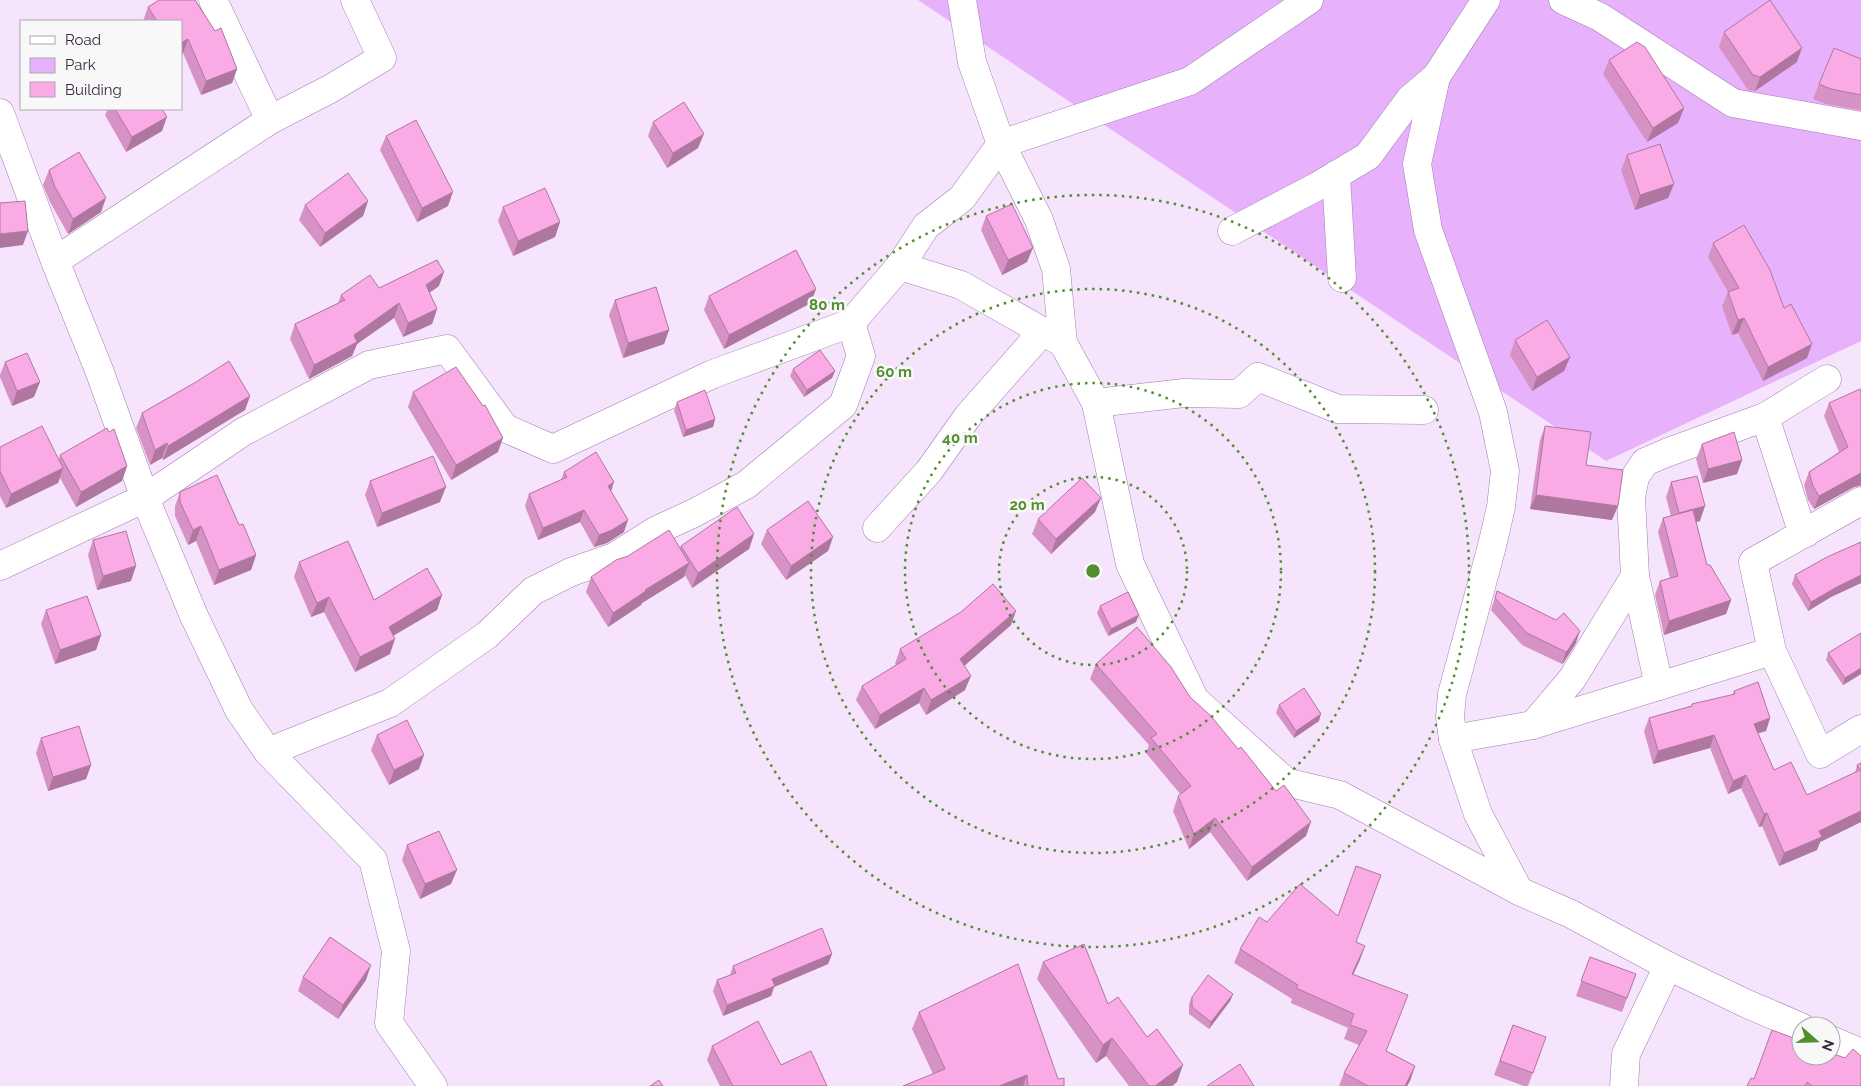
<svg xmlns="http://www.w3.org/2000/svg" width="1861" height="1086" font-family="Raleway,sans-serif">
  <rect width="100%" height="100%" fill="#f6e4fd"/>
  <!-- green -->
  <path fill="#e7b1fb" d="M918,0H1861V341L1606,461Z"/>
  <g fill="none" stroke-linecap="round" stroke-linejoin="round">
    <!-- street casing -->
    <g stroke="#a57bb4" stroke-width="29">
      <g id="street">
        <path d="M213,0L270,120"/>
        <path d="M962,0L972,62L1001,144L1190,81L1309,0"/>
        <path d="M1486,0L1436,77L1417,164L1428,230L1493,412L1505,471L1501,507L1492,546L1452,694L1450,717L1453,739L1478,814L1519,891L1571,914L1668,966L1745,1003L1801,1027"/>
        <path d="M1563,0L1600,17L1733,103L1861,126"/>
        <path d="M0,113L55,261L99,370L145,498L194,616L239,710L268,752L373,860L396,951L389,1023L433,1086"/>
        <path d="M1336,175L1342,278"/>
        <path d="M1232,231L1316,187L1368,156L1410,99L1436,77"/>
        <path d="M55,261L270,120L330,89L382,58L355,0"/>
        <path d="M900,266L926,226L962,198L1001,144L1039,220L1056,269L1063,343"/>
        <path d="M1096,403L1184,393L1239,394L1258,377L1338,409L1424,410"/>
        <path d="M877,528L929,471L968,416L1043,331"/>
        <path d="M1806,533L1799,522L1765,417L1827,379"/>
        <path d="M0,566L145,498L243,432L369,365L447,349L505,428L553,449L713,374L851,323L900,266L961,285L1063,343L1096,403L1130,564L1195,700L1286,782L1340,795L1519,891"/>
        <path d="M1635,576L1659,686"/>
        <path d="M1772,651L1753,562L1861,501"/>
        <path d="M1533,725L1572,679L1635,576L1631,497L1635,477L1645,462L1666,453L1765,417"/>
        <path d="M1453,739L1533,725L1772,651L1820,754L1861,729"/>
        <path d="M268,752L390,703L487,635L533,591L571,572L614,557L655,531L694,513L746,485L843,405L861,356L851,323"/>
        <path d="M1831,1040L1861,1053"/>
        <path d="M1624,1086L1626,1054L1668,966"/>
      </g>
    </g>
    <!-- street -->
    <use href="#street" stroke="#fff" stroke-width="28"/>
  </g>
  <!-- wall -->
  <g fill="#d792c5">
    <path d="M159,0H195L215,31L221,28L237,69L232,83L201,95L183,53L181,54V21H143L148,7Z"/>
    <path d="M1724,32L1797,62L1755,91L1748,90L1719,47Z"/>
    <path d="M1861,59V110L1826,104L1813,99L1819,84Z"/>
    <path d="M1609,60L1684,108L1678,123L1647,142L1603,74Z"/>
    <path d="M108,109H162V131L126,152L105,115Z"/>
    <path d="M653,122L698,148L667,168L648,136Z"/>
    <path d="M386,136L448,206L417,222L380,150Z"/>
    <path d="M1627,155L1674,184L1668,198L1635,210L1621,170Z"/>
    <path d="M49,170L101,212L68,234L50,202L43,185Z"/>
    <path d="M368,201L363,216L320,247L299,220L305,205Z"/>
    <path d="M503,207L560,222L555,237L513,256L498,221Z"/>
    <path d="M986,216L1027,262L1002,275L981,230Z"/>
    <path d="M1713,243L1784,308L1807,358L1763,381L1738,333L1732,335L1722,306L1728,292L1708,257Z"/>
    <path d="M439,286L429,293L437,309L432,324L403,337L394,318L357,344L352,356L309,379L290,339L295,324L338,303L341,295L379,288Z"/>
    <path d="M709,296L811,303L724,349L704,310Z"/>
    <path d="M615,300L669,330L664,344L623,358L609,315Z"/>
    <path d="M1515,340L1570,357L1564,371L1532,391L1510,355Z"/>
    <path d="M5,362L34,397L12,406L0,377V375Z"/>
    <path d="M793,369L835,371L832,378L804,397L790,376Z"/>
    <path d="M196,382L250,396L245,410L163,460L162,458L150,465L136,428L142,413Z"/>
    <path d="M413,392L483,406L498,452L451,480L408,407Z"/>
    <path d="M1861,393V486L1854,487L1814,509L1808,500L1804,485L1809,472L1839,452L1824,416L1829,403Z"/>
    <path d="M677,402L715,419L713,427L683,437L674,410Z"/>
    <path d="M1545,426L1586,465L1612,520L1530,509L1540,440Z"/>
    <path d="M1702,444L1742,460L1737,474L1703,483L1696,459Z"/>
    <path d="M0,447L59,459L60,455L127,466L122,481L76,507L60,478L58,483L6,508L0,496Z"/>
    <path d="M564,472L611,491L624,532L607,543L594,547L580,522L538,540L525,506L529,494L561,480Z"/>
    <path d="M370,481L440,502L377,527L365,495Z"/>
    <path d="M1671,482L1700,521L1696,522L1707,565L1731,600L1726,614L1664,635L1655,595L1660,581L1670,578L1658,532L1663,518L1671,516L1666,497Z"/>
    <path d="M180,492L239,525L256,555L251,570L214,585L196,541L188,545L175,516V506Z"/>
    <path d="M1095,512L1051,554L1032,534L1038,519Z"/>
    <path d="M767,530L833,537L828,551L786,580L761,544Z"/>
    <path d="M754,534L749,549L692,588L685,575L684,577L642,603L641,605L608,627L586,592L591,577L628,556L680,548L681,546Z"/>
    <path d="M93,540L131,581L97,590L88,555Z"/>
    <path d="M1861,542V583L1831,597L1808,611L1792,584L1795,575Z"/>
    <path d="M299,562L374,600L442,595L437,610L393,636L390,654L355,672L324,612L311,617L294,577Z"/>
    <path d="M1497,591L1556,620L1576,643L1564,662L1562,664L1522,645L1491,610Z"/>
    <path d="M1100,606L1136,622L1108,636L1097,613Z"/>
    <path d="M46,610L101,635L96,650L55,664L41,624Z"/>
    <path d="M1011,625L964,666L965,690L926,715L919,703L875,729L856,700L862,686L896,665L895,664L900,649Z"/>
    <path d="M1861,633V674L1843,685L1826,660L1828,653Z"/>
    <path d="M1096,664L1190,697L1306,836L1247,881L1210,832L1189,849L1173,811L1178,796L1181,795L1146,753L1149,745L1090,679Z"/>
    <path d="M1734,691L1770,718L1766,731L1758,733L1774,770L1807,795L1855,773L1857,765L1861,763V822L1820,842L1817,850L1779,866L1762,826L1759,827L1741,788L1728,794L1710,748L1653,764L1644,731L1649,718L1691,706L1692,704L1732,695Z"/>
    <path d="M1279,705L1319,721L1294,738L1276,713Z"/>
    <path d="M377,735L419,769L389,785L371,750Z"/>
    <path d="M41,738L91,765L86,779L48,791L36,753Z"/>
    <path d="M407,845L451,884L420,899L402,860Z"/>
    <path d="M1338,916L1356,942L1365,946L1353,974L1387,1051L1415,1066L1410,1081L1407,1086H1339L1344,1073L1359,1045L1344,1039L1348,1028L1291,1003L1292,999L1234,963L1240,949L1267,922Z"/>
    <path d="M832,954L828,964L774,987L771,996L723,1016L713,991L717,980L730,975L733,966Z"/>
    <path d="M1590,957L1636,974L1622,1012L1576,996Z"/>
    <path d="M1043,962L1108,1004L1177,1082L1172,1086H1129L1106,1056L1096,1063L1037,979Z"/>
    <path d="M303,977L366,980L338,1019L298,991Z"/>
    <path d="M1233,994L1230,1001L1209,1029L1189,1014V1004L1192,997Z"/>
    <path d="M919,1012L1058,1079L1064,1086H903L933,1074L912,1029Z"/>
    <path d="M1513,1025L1546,1037L1528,1086H1524L1494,1075Z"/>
    <path d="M712,1046L781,1065L827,1086H720L707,1060Z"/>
    <path d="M1845,1058L1861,1086H1747L1754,1079Z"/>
  </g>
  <!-- shaded-wall -->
  <g fill="#af77a0">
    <path d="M188,39L183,53L181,54V43Z"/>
    <path d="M1802,48L1797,62L1755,91L1760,77Z"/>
    <path d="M237,69L232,83L201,95L206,81Z"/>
    <path d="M1684,108L1678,123L1647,142L1653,128Z"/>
    <path d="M167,117L162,131L126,152L132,137Z"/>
    <path d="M704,134L698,148L667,168L673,153Z"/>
    <path d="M1674,184L1668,198L1635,210L1640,195Z"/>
    <path d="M453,192L448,206L417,222L422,208Z"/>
    <path d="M106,198L101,212L68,234L73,219Z"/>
    <path d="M368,201L363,216L320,247L325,233Z"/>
    <path d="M560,222L555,237L513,256L518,241Z"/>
    <path d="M28,231L23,245L0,248V234Z"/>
    <path d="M1033,248L1027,262L1002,275L1008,260Z"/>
    <path d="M444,272L439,286L420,299L426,285Z"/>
    <path d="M816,289L811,303L724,349L729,335Z"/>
    <path d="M399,303L394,318L357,344L352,356L309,379L314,365L354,335Z"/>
    <path d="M437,309L432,324L403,337L408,323Z"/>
    <path d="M1744,318L1738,333L1732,335L1738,320Z"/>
    <path d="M669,330L664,344L623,358L628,343Z"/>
    <path d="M1812,344L1807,358L1763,381L1768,367Z"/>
    <path d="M1570,357L1564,371L1532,391L1537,377Z"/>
    <path d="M835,371L832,378L804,397L807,390Z"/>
    <path d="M40,382L34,397L12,406L17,391Z"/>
    <path d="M250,396L245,410L163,460L168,446Z"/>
    <path d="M715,419L713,427L683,437L686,430Z"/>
    <path d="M503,438L498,452L451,480L456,465Z"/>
    <path d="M167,443L162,458L150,465L155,450Z"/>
    <path d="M1742,460L1737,474L1703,483L1708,469Z"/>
    <path d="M127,466L122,481L76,507L81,492Z"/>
    <path d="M63,468L58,483L6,508L11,494Z"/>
    <path d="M1859,473H1861V485L1854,487L1814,509L1819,496Z"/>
    <path d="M614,482L610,495L608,486Z"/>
    <path d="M446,487L440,502L377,527L382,513Z"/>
    <path d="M1536,495L1618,506L1612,520L1530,509Z"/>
    <path d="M1101,498L1095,512L1051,554L1056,539Z"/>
    <path d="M1705,506L1700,521L1674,528L1679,513Z"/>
    <path d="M584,510L580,522L538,540L543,528Z"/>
    <path d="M628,520L624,532L607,543L594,547L599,535Z"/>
    <path d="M201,526L196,541L188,545L193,530Z"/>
    <path d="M754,534L749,549L692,588L698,573Z"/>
    <path d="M833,537L828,551L786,580L791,566Z"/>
    <path d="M256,555L251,570L214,585L219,570Z"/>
    <path d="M689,563L684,577L642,603L641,605L608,627L613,613L645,590Z"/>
    <path d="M136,566L131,581L97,590L103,576Z"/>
    <path d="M1861,575V583L1831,597L1808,611L1811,602L1835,588Z"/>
    <path d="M442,595L437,610L384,641L389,627Z"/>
    <path d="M329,597L324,612L311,617L317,603Z"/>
    <path d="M1731,600L1726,614L1664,635L1669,621Z"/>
    <path d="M1016,611L1011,625L955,674L960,659Z"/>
    <path d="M1139,615L1136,622L1108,636L1111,629Z"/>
    <path d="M1580,631L1576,643L1564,662L1562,664L1566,652Z"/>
    <path d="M101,635L96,650L55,664L60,650Z"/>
    <path d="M395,639L390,654L355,672L360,657Z"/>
    <path d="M1861,668V674L1843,685L1845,678Z"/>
    <path d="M971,676L965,690L926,715L931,700Z"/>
    <path d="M924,688L919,703L875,729L880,715Z"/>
    <path d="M1321,714L1319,721L1294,738L1296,731Z"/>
    <path d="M1770,718L1766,731L1749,736L1754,724Z"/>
    <path d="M1714,735L1710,748L1653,764L1658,751Z"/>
    <path d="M424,755L419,769L389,785L394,770Z"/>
    <path d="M91,765L86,779L48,791L53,777Z"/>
    <path d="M1746,775L1741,788L1728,794L1733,781Z"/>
    <path d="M1861,811V822L1820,842L1817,850L1779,866L1784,853L1819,831Z"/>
    <path d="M1767,813L1762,826L1759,827L1764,814Z"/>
    <path d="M1215,818L1210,832L1189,849L1194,834Z"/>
    <path d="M1311,822L1306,836L1247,881L1252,867Z"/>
    <path d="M457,870L451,884L420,899L425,884Z"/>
    <path d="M1365,946L1360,960L1347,988L1352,974Z"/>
    <path d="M832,954L828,964L774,987L771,996L723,1016L727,1005L772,979Z"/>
    <path d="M371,965L366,980L338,1019L343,1005Z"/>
    <path d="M1233,994L1230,1001L1209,1029L1211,1022Z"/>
    <path d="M1112,1038L1106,1056L1096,1063L1103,1045Z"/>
    <path d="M1183,1065L1177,1082L1172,1086H1155Z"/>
    <path d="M1415,1066L1410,1081L1407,1086H1405Z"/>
    <path d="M1027,1075L1023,1086H999Z"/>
  </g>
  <!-- building -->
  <g fill="#faaae5" stroke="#af77a0">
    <path d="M159,0H195L215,31L221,28L237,69L206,81L188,39L181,43V21H157L148,7Z"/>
    <path d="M1770,0L1802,48L1760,77L1753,75L1724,32Z"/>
    <path d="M1637,42L1645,47L1684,108L1653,128L1609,60Z"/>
    <path d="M1834,48L1861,59V95L1831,89L1819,84Z"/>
    <path d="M684,102L704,134L673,153L653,122Z"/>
    <path d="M115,109H162L167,117L132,137Z"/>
    <path d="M416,120L453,192L422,208L386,136Z"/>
    <path d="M1660,144L1674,184L1640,195L1627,155Z"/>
    <path d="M79,152L106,198L73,219L55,187L49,170Z"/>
    <path d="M348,173L368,201L325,233L305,205Z"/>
    <path d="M545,188L560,222L518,241L503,207Z"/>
    <path d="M25,201L28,231L0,234V203Z"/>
    <path d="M1012,204L1033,248L1008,260L986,216Z"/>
    <path d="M1744,225L1770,270L1784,308L1791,304L1812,344L1768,367L1744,318L1738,320L1728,292L1739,288L1713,243Z"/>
    <path d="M796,250L816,289L729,335L709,296Z"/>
    <path d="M437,260L444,272L426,285L437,309L408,323L399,303L354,335L357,342L314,365L295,324L345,300L341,295L370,275L379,288Z"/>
    <path d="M656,287L669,330L628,343L615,300Z"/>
    <path d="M1547,320L1570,357L1537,377L1515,340Z"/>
    <path d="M820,350L835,371L807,390L793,369Z"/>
    <path d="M27,353L40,382L17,391L5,362Z"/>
    <path d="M229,361L250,396L168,446L167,443L155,450L142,413L196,382Z"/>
    <path d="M456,367L483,406L485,405L503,438L456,465L413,392Z"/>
    <path d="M1860,389L1861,393V473L1819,496L1813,486L1809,472L1848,447L1829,403Z"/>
    <path d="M705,390L715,419L686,430L677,402Z"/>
    <path d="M42,426L63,468L11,494L0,471V447Z"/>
    <path d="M1545,426L1591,432L1586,465L1623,470L1618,506L1536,495Z"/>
    <path d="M107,428L109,432L114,429L127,466L81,492L60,455Z"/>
    <path d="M1734,432L1742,460L1708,469L1702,444Z"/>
    <path d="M596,452L614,482L608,486L628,520L612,530L599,535L584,510L543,528L529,494L567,477L564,472Z"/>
    <path d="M433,456L446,487L382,513L370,481Z"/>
    <path d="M217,475L239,525L243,524L256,555L219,570L201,526L193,530L180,502V492Z"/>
    <path d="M1697,476L1705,506L1679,513L1671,482Z"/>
    <path d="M1082,478L1101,498L1056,539L1038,519Z"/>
    <path d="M808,501L833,537L791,566L767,530Z"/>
    <path d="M737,507L754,534L698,573L681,546Z"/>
    <path d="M1693,510L1707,565H1710L1731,600L1669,621L1660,581L1678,576L1663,518Z"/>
    <path d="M669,530L689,563L645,590L646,591L613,613L591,577L616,560L628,556Z"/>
    <path d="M126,531L136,566L103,576L93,540Z"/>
    <path d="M348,541L374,600L427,568L442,595L389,627L395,639L360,657L329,597L317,603L299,562Z"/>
    <path d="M1861,542V575L1835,588L1811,602L1795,575L1827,557Z"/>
    <path d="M993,584L1016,611L960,659L971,676L931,700L924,688L880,715L862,686L906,659L900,649L961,612Z"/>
    <path d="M1497,591L1556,620L1564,613L1580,631L1568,650L1566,652L1527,633L1495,598Z"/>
    <path d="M1128,592L1139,615L1111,629L1100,606Z"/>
    <path d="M87,596L101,635L60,650L46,610Z"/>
    <path d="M1137,627L1171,667L1190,697L1211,716L1238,749L1241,747L1276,791L1284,785L1311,822L1252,867L1215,818L1194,834L1178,796L1191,786L1151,738L1157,734L1096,664Z"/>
    <path d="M1861,633V668L1845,678L1828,653Z"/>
    <path d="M1758,682L1770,718L1754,724L1774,770L1791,762L1807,795L1860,770L1857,765L1861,763V811L1819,831L1822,837L1784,853L1767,813L1764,814L1746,775L1733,781L1714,735L1658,751L1649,718L1692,706V704L1735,694L1734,691Z"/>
    <path d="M1304,688L1321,714L1296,731L1279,705Z"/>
    <path d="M407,720L424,755L394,770L377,735Z"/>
    <path d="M79,726L91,765L53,777L41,738Z"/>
    <path d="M439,831L457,870L425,884L407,845Z"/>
    <path d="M1356,866L1381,875L1356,942L1365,946L1352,974L1408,995L1386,1051L1415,1066L1405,1086H1368L1344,1073L1367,1031L1350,1025L1354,1014L1296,988L1298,985L1240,949L1259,917L1267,922L1300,884L1338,916Z"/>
    <path d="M822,928L832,954L772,979L775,986L727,1005L717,980L736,973L733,966Z"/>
    <path d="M330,937L371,965L343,1005L303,977Z"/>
    <path d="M1084,944L1108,1004L1118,997L1147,1037L1157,1029L1183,1065L1155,1086H1149L1112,1038L1103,1045L1043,962Z"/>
    <path d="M1590,957L1636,974L1627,998L1581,981Z"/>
    <path d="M1018,964L1058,1079L1064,1078V1086H1028L1027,1075L999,1086H903L945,1069L919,1012Z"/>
    <path d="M1208,975L1233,994L1211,1022L1192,1007V997Z"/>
    <path d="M758,1021L781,1065L811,1051L827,1086H733L712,1046Z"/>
    <path d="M1513,1025L1546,1037L1533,1073L1500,1061Z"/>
    <path d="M1772,1030L1801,1041V1056H1831V1053L1845,1058L1853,1049L1861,1056V1086H1812L1807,1082L1805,1086H1747L1751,1078L1754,1079Z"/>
    <path d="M1240,1064L1254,1086H1207Z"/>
    <path d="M659,1080L663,1086H650Z"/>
  </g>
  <!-- distance rings -->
  <g fill="none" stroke="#508e2e" stroke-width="2.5" stroke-dasharray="2.5 5">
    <circle cx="1093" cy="571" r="94"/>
    <circle cx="1093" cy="571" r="188"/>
    <circle cx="1093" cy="571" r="282"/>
    <circle cx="1093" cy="571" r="376"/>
  </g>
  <circle cx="1093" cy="571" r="8" fill="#508e2e" stroke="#f8f8f8" stroke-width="2.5"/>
  <g font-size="15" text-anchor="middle" font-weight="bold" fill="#508e2e" stroke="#f8f8f8" stroke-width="5" stroke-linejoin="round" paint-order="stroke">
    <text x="827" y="310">80 m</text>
    <text x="894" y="377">60 m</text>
    <text x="960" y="443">40 m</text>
    <text x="1027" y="510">20 m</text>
  </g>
  <!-- legend -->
  <rect x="20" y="20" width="162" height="90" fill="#f8f8f8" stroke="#aca5af"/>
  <rect x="30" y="36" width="25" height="8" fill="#ffffff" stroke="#aca5af"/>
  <text x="65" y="45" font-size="15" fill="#3a2941">Road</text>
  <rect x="30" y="58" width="25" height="15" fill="#e7b1fb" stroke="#aca5af"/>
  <text x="65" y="70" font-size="15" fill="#3a2941">Park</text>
  <rect x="30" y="82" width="25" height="15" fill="#faaae5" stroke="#aca5af"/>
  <text x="65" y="95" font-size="15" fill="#3a2941">Building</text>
  <!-- north arrow -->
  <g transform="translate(1816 1041) rotate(110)"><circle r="24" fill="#f8f8f8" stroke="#aca5af"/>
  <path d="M0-4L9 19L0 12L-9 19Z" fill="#508e2e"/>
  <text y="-8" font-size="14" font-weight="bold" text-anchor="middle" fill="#3a2941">N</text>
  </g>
</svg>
